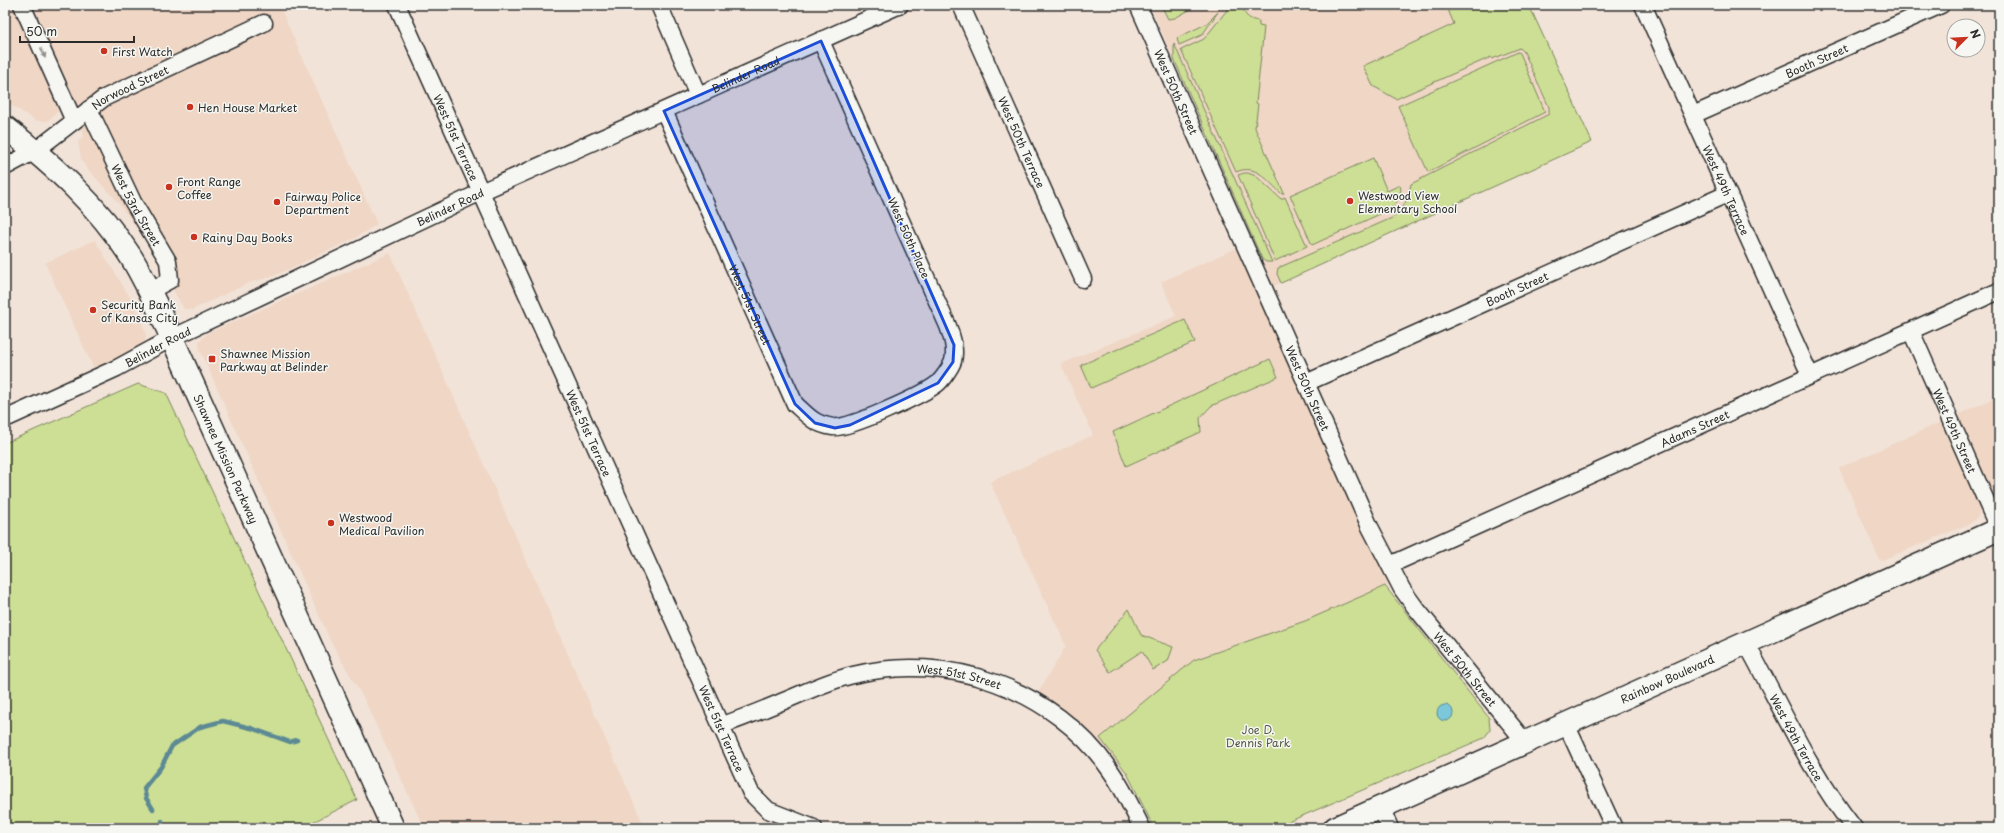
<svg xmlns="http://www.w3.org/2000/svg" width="2004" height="833" font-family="'Playpen Sans',sans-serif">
  <rect width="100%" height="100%" fill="#f2e3d8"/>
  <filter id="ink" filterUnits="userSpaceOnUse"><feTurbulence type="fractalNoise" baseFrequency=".025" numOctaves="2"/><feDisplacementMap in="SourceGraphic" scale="8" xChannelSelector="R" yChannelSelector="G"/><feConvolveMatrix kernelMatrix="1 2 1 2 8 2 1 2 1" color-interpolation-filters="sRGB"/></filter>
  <g filter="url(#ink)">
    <!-- built -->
    <g fill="#efd6c5">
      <path d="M5,5H15L57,99L58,111L48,121H36L5,101Z"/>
      <path d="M25,5H279L377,224L355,238L274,276L248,283L192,310L184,309L143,237L117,201L85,166L81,158L78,142L84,135Z"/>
      <path d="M1150,5H1529L1592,142L1274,286Z"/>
      <path d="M95,240L134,304L145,331L146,337L142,347L95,371L45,263Z"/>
      <path d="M1241,246L1393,583L1385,587L1489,718L1274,828H1154L1127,773L1094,739L1037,694L1066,646L990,482L1093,435L1061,364L1176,316L1161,282Z"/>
      <path d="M390,253L645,828H424L364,699L331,642L200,350L199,341L208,333Z"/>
      <path d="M1999,396V505L1993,495L1957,415Z"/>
      <path d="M1941,422L1980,507L1978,517L1969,524L1880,561L1839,468Z"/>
    </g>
    <!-- green -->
    <g fill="#ccdf94" stroke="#7c8560">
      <path d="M1161,5H1198L1175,18L1168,19Z"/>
      <path d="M1231,5H1243C1243,15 1249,20 1259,21V26L1264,27L1256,103L1258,104L1255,128L1284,193L1282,194C1267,181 1257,163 1236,172L1181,50L1204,39Z"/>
      <path d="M1446,5H1529L1592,142L1281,283L1277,274L1278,268L1392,218C1404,211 1408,198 1411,184L1549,114V107L1524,52L1520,48L1492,59L1491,57L1396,99L1373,86L1363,66L1454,24Z"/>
      <path d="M1218,12L1202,35L1179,45L1177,39L1179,37L1206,24Z"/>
      <path d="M1174,44L1176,48L1272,262H1266L1262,259L1174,59Z"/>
      <path d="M1518,52L1520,53L1545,112L1428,172L1398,106Z"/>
      <path d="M1373,158L1387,191L1400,185C1403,194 1397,202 1391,209L1312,245L1290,195Z"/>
      <path d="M1244,173H1248L1256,176L1281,199L1285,197L1307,246L1275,261L1238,175Z"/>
      <path d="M1185,320L1195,342L1091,388L1081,365Z"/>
      <path d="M1270,359L1278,377L1211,406L1200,418L1201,432L1126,466L1113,432Z"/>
      <path d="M138,384L166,393L357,800L301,828H5V443Z"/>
      <path d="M1385,586L1489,718L1490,730L1484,738L1274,828H1154L1127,773L1100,738L1194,660L1305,621Z"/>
      <path d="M1129,609L1141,635L1173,647L1168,661L1153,670L1142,651L1110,672L1095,650Z"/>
    </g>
    <!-- water -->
    <circle fill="#7bc8da" stroke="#5b8994" cx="1445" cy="713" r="8"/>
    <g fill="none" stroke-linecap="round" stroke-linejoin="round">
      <!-- stream -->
      <g stroke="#5b8994" stroke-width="4.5">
        <path d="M153,809L146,798L144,788L161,767L172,746L200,727L223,721L251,728L290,742L297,740"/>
        <path d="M162,821V828"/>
      </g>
      <!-- minor casing -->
      <g stroke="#2b2b2b" stroke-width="19">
        <g id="minor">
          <path d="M22,5L74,121"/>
          <path id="s1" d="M397,5L751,793L768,810L814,828"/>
          <path d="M659,5L698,95"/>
          <path id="s2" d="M961,5L1083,279"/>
          <path id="s3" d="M1138,5L1370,527L1402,589L1415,607L1525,742"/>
          <path id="s4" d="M1643,5L1810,375"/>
          <path id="s5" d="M89,109L133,202L168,261L170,280L150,291"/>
          <path id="s6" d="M664,111L795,404C809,417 814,424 833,427C848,430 924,394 937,384C942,380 951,367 953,361C956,349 952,337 948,326L821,41"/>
          <path id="s7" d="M1693,115L1941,5"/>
          <path id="s8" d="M5,167L35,151L104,98L264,23"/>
          <path id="s9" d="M1911,331L1999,530"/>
          <path id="s10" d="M1306,383L1727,194"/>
          <path id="s11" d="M5,419L117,368L172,338L481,192L900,5"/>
          <path id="s12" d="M1390,565L1999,291"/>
          <path id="s13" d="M1746,643C1781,706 1809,771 1854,828"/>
          <path d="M1566,724L1614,828"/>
          <path id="s14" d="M720,726C740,719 760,711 779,703C804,693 827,681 853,675C948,651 1054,689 1110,770C1123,788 1132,808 1142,828"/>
          <path d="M1381,807L1390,828"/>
        </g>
      </g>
      <!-- primary casing -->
      <g stroke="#2b2b2b" stroke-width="25">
        <g id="primary">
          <path id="s15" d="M1335,828L1999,529"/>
        </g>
      </g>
      <!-- trunk casing -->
      <g stroke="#2b2b2b" stroke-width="25">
        <g id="trunk">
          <path id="s16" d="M5,127C53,165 98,205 131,257C147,283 159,311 172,338L393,828"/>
        </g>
      </g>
      <!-- minor -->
      <use href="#minor" stroke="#f6f6f2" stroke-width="16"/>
      <!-- primary -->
      <use href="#primary" stroke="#f6f6f2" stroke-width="22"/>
      <!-- trunk -->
      <use href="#trunk" stroke="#f6f6f2" stroke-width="22"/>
    </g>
    <!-- one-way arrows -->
    <defs><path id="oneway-solid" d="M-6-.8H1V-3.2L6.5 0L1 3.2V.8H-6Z"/></defs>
    <use fill="#90908e" href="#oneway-solid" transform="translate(43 53) rotate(66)"/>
  </g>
  <!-- marked area -->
  <path fill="#1d4ed8" fill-opacity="0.2" stroke="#1d4ed8" stroke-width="3" stroke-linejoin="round" d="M821,41L954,345L953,362L938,383L850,425L835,428L815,423L795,404L664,111Z"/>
  <!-- markers -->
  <g fill="#c8321e" stroke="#f6f6f2" stroke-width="1.5">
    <circle cx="104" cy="51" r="4"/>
    <circle cx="190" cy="107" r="4"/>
    <circle cx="169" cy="187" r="4"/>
    <circle cx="1350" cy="201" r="4"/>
    <circle cx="277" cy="202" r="4"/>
    <circle cx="194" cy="237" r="4"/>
    <circle cx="93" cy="310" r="4"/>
    <rect x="208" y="355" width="8" height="8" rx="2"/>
    <circle cx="331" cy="523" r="4"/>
  </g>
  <g text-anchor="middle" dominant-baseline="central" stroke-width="3" stroke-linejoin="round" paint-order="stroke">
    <!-- poi labels -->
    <g font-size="11" fill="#2b2b2b" stroke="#f6f6f2" text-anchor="start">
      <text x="112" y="51">First Watch</text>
      <text x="198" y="107">Hen House Market</text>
      <text x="177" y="181">Front Range<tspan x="177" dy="13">Coffee</tspan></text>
      <text x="1358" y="195">Westwood View<tspan x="1358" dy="13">Elementary School</tspan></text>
      <text x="285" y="196">Fairway Police<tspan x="285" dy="13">Department</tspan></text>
      <text x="202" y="237">Rainy Day Books</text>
      <text x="101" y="304">Security Bank<tspan x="101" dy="13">of Kansas City</tspan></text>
      <text x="220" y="353">Shawnee Mission<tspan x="220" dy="13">Parkway at Belinder</tspan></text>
      <text x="339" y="517">Westwood<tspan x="339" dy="13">Medical Pavilion</tspan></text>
    </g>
    <!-- street labels -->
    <g font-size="11" fill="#2b2b2b" stroke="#f6f6f2">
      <text stroke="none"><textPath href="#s7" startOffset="135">Booth Street</textPath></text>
      <text stroke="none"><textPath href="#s11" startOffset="817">Belinder Road</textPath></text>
      <text stroke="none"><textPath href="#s8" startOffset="149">Norwood Street</textPath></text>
      <text stroke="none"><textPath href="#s3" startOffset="95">West 50th Street</textPath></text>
      <text stroke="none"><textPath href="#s1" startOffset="145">West 51st Terrace</textPath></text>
      <text stroke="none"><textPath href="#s2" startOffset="150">West 50th Terrace</textPath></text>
      <text stroke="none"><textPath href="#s4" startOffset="203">West 49th Terrace</textPath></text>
      <text stroke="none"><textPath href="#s5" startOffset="107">West 53rd Street</textPath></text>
      <text stroke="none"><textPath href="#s11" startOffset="493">Belinder Road</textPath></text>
      <text transform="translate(909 238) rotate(66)">West 50th Place</text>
      <text stroke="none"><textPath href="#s10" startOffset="231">Booth Street</textPath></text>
      <text stroke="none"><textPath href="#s6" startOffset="212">West 51st Street</textPath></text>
      <text stroke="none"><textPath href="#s11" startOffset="169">Belinder Road</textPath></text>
      <text stroke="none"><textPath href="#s3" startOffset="419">West 50th Street</textPath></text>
      <text stroke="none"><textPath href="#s12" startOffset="334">Adams Street</textPath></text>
      <text stroke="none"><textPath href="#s9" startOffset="109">West 49th Street</textPath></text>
      <text stroke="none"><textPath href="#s1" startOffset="469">West 51st Terrace</textPath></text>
      <text stroke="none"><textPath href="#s16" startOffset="405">Shawnee Mission Parkway</textPath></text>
      <text stroke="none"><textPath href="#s3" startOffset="743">West 50th Street</textPath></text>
      <text stroke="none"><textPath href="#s14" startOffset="250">West 51st Street</textPath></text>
      <text stroke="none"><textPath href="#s15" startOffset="364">Rainbow Boulevard</textPath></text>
      <text stroke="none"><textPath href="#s1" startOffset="793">West 51st Terrace</textPath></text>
      <text stroke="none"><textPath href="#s13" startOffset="107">West 49th Terrace</textPath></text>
    </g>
    <!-- park labels -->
    <g font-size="11" fill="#535845" stroke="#f6f6f2">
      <text x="1258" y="729">Joe D.<tspan x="1258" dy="13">Dennis Park</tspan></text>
    </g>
  </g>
  <!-- margin -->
  <rect width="2004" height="833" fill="none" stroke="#f6f6f2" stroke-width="20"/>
  <rect x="10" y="10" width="1984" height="813" fill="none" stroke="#2b2b2b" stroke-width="1.5" filter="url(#ink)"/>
  <!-- north arrow -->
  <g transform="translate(1966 38) rotate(66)"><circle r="19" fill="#f6f6f2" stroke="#a5a5a2"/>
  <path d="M0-3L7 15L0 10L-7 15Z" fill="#c8321e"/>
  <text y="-6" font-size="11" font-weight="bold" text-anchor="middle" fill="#2b2b2b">N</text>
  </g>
  <!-- scale -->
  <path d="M20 36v6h114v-6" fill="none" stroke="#2b2b2b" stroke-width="2"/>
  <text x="26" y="36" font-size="12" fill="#2b2b2b" stroke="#f6f6f2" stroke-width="3" paint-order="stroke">50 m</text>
</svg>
